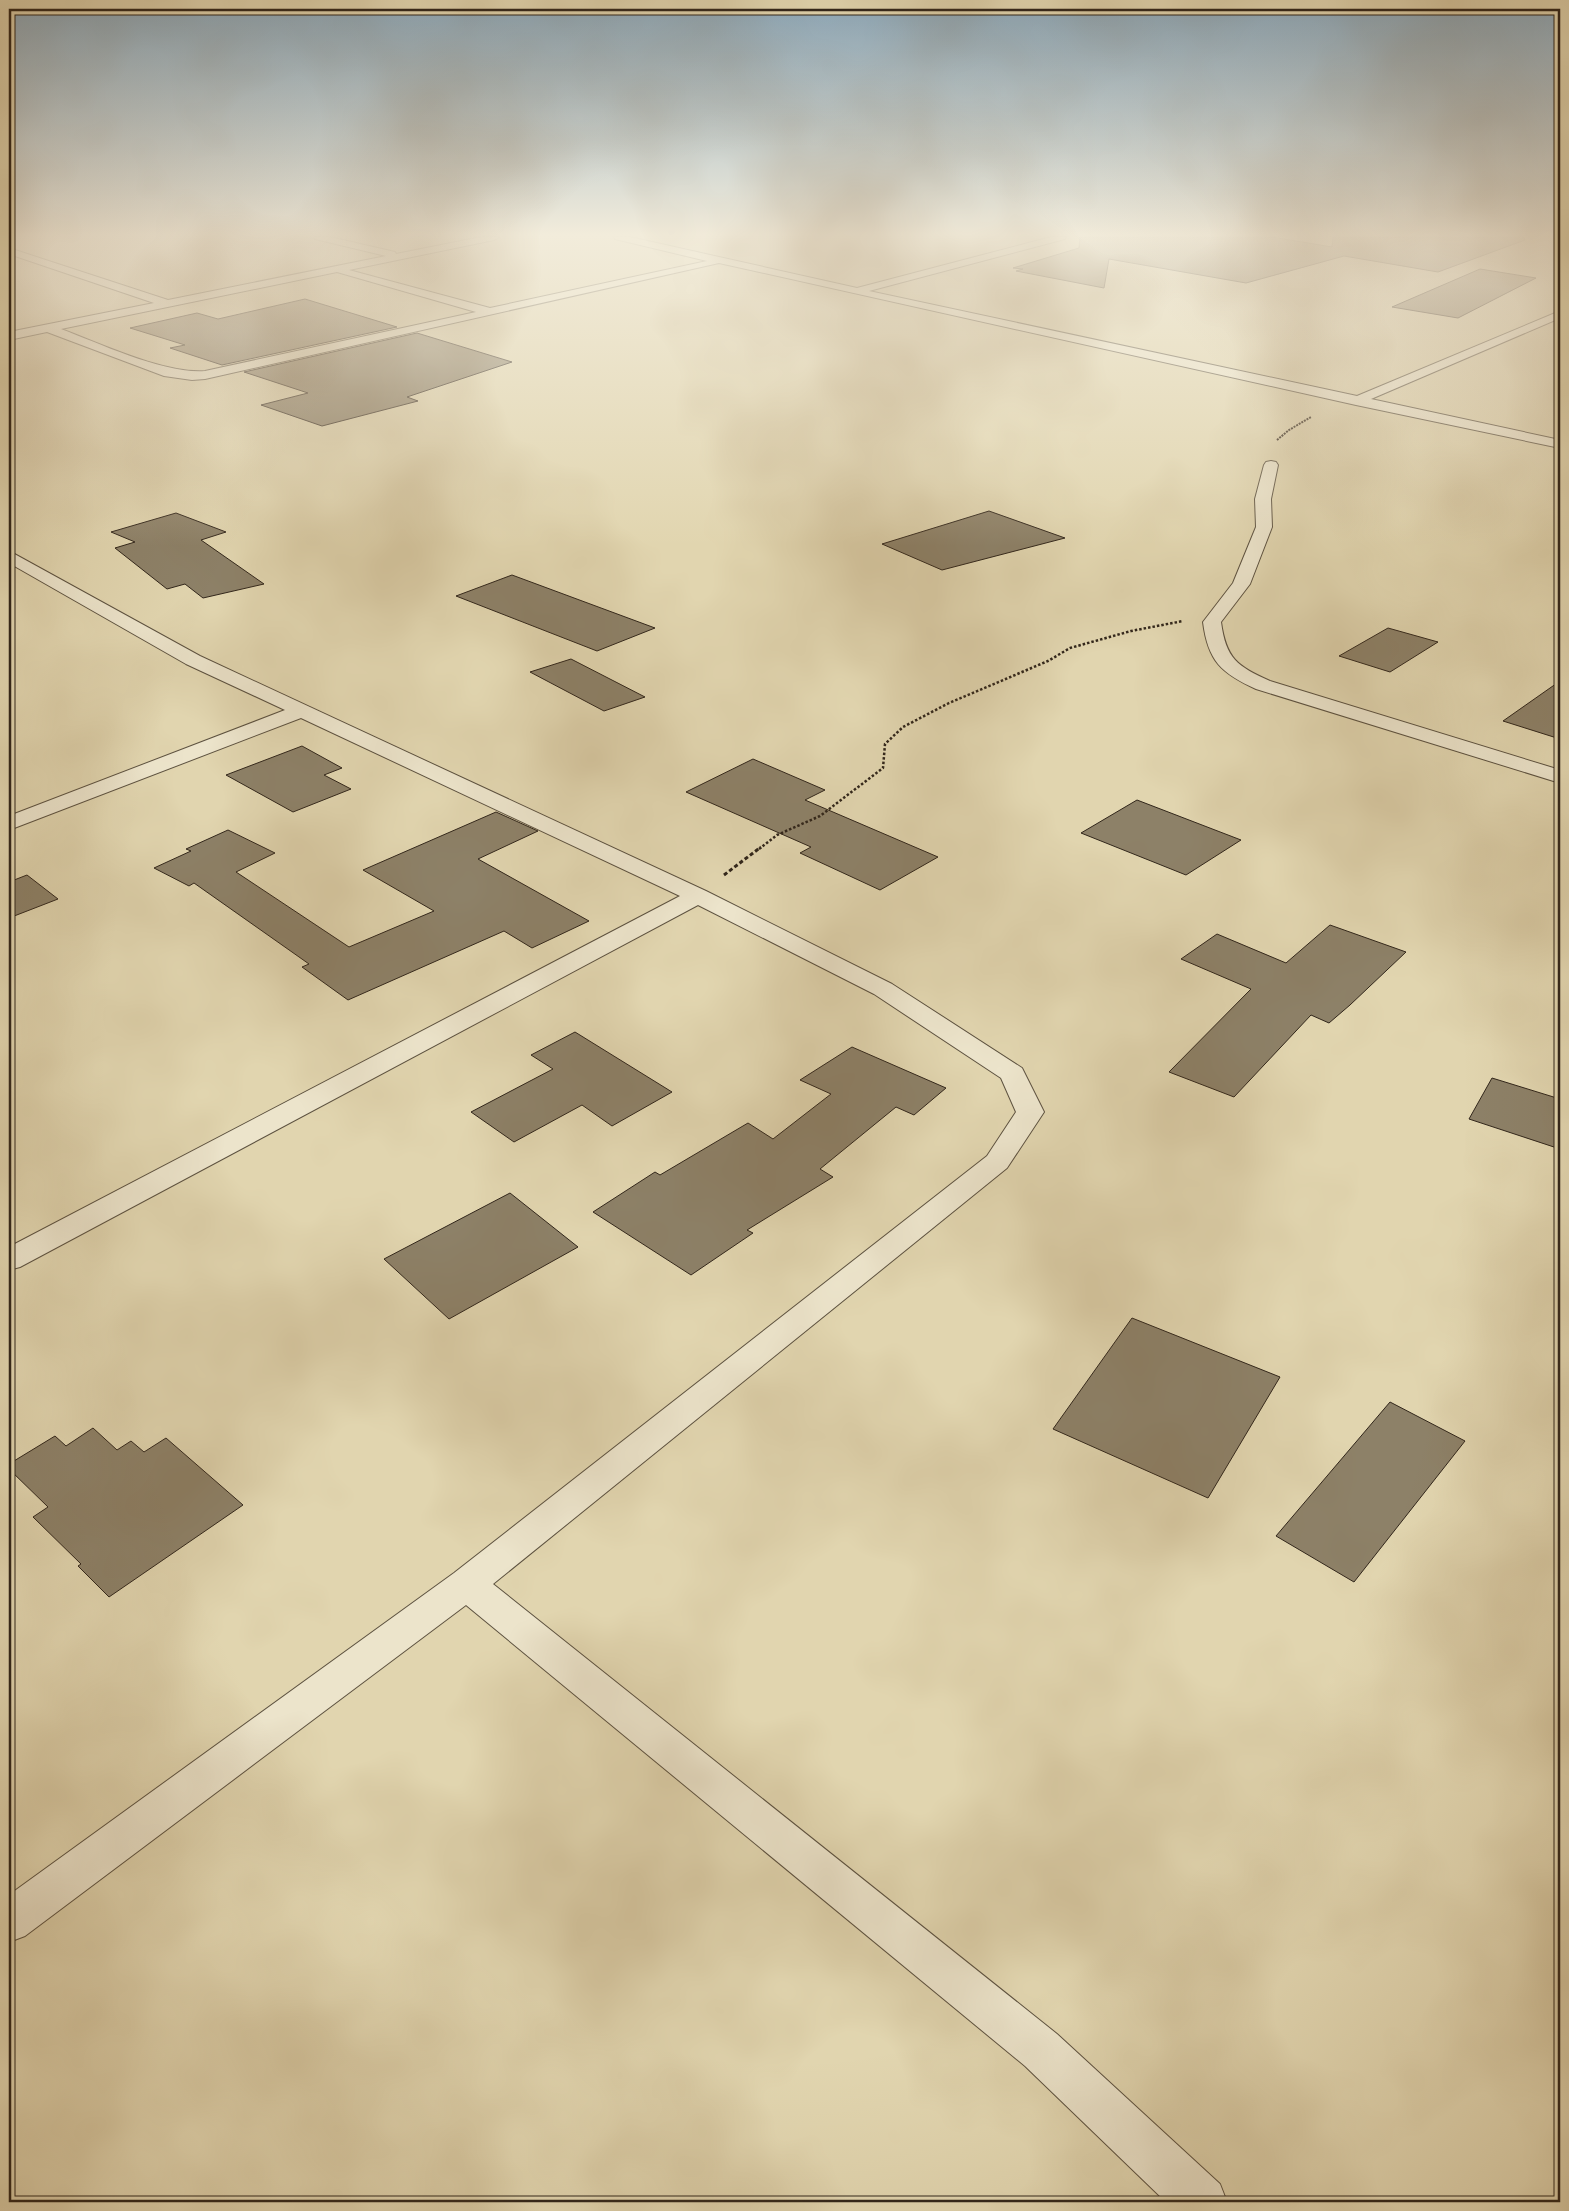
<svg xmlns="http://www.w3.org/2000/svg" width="1569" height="2211" font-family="'Gentium Book Plus',serif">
  <rect width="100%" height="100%" fill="#e1d5af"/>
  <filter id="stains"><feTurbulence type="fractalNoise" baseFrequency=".004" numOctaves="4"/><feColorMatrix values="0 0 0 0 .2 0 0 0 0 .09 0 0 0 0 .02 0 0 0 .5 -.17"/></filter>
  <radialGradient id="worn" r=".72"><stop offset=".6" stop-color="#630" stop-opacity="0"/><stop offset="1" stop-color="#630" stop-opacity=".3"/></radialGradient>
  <!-- building -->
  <g fill="#8d8168" stroke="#31261b">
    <path d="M1080,237H1272L1332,247L1333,237H1524L1525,240L1438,272L1344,256L1246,283L1109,259L1104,288L1016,271L1023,269L1013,268L1079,248Z"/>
    <path d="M1480,269L1536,278L1458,318L1392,307Z"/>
    <path d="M305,299L397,327L222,365L170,348L185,345L130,328L197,313L218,319Z"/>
    <path d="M417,333L512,362L407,397L418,401L322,426L261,405L308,393L244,372Z"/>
    <path d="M989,511L1065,538L942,570L882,544Z"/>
    <path d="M176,513L226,532L201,540L264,584L203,598L185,584L167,589L115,548L135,542L111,532Z"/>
    <path d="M512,575L655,628L597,651L456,596Z"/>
    <path d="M1388,628L1438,642L1390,672L1339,656Z"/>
    <path d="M571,659L645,697L604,711L530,672Z"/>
    <path d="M1560,681V739L1503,721Z"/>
    <path d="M302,746L342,768L324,775L351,789L293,812L226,775Z"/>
    <path d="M753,759L825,790L805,800L938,857L880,890L800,853L811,847L686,792Z"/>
    <path d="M1137,800L1241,840L1186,875L1081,833Z"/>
    <path d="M496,812L538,831L478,859L589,921L532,948L504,931L348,1000L302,967L309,964L194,883L189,886L154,868L191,851L186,849L228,830L275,853L236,872L349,947L434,911L363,870Z"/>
    <path d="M27,875L58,899L9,918V882Z"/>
    <path d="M1330,925L1406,952L1350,1005L1329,1023L1311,1015L1234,1097L1169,1072L1251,989L1181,959L1217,934L1286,963Z"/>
    <path d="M575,1032L672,1092L612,1126L582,1105L514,1142L471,1112L553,1069L531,1055Z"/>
    <path d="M852,1047L946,1088L914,1115L896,1107L820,1169L833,1177L747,1230L753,1233L691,1275L593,1212L655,1172L660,1175L748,1123L773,1139L831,1094L800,1080Z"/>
    <path d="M1492,1078L1560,1099V1149L1469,1119Z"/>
    <path d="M510,1193L578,1247L449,1319L384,1259Z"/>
    <path d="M1132,1318L1280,1377L1208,1498L1053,1429Z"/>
    <path d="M1390,1402L1465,1441L1354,1582L1276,1536Z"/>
    <path d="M93,1428L117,1450L131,1441L144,1452L166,1438L243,1505L109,1597L78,1566L81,1564L33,1517L48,1507L9,1469V1464L55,1436L66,1446Z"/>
  </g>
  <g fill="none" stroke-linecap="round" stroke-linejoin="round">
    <!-- street casing -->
    <g stroke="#5d5240" stroke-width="2">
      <g id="street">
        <path d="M314,237H330L395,252L396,254L481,237H499L494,240L349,270L490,308L707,261L615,239L614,237H630L857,288L1051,237H1066L1065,239L869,291L1357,396L1560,311V318L1371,399L1560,440V448L1356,405L719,263L205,379L192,380L164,376L47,332L9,340V332L154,303L9,254V248L168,300L386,256L315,239ZM337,272L476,312L205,371C164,374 101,344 61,329Z"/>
        <path d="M1271,461L1276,462L1278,465L1271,499L1272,527L1250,584L1221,622C1226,659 1237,666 1270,681L1560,770V783L1256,689C1221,673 1208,661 1203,622L1233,583L1256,527L1255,499L1264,465L1266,462Z"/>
        <path d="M9,551L200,656L706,891L892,984L1022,1068L1044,1112L1007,1168L493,1584L1057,2034L1220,2184L1227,2202H1166L1025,2066L466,1605L25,1936L9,1942V1895L454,1573L987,1156L1016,1112L1001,1078L874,994L698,905L20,1267L9,1270V1247L680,896L301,718L9,830V816L285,710L186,664L9,563Z"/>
      </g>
    </g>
    <!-- path-far2 -->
    <path stroke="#31261b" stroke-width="2" stroke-dasharray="2 1" stroke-linecap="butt" d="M1277,440L1289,430L1311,417"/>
    <!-- path-far1 -->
    <path stroke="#31261b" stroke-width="2.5" stroke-dasharray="2.5 2" stroke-linecap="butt" d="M759,849L777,835L820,816L883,768L885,744L903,727L949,703L1048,661L1070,648L1131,631L1183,621"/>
    <!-- path -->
    <path stroke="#31261b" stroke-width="3" stroke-dasharray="4 2.5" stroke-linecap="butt" d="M724,875L761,847"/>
    <!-- street -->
    <use href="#street" fill="#ece4cb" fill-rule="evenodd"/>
  </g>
  <!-- sky -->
  <linearGradient id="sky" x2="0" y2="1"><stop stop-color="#8daabd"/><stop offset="0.43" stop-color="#f2ecdb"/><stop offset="1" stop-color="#f2ecdb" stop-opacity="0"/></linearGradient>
  <rect width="1569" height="546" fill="url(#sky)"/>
  <!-- margin -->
  <rect width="1569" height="2211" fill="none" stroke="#e1d5af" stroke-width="30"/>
  <rect x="10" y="10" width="1549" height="2191" fill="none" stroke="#31261b" stroke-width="2.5"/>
  <rect x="15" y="15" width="1539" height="2181" fill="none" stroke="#31261b"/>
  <rect width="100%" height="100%" filter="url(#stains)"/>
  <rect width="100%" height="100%" fill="url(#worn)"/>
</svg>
